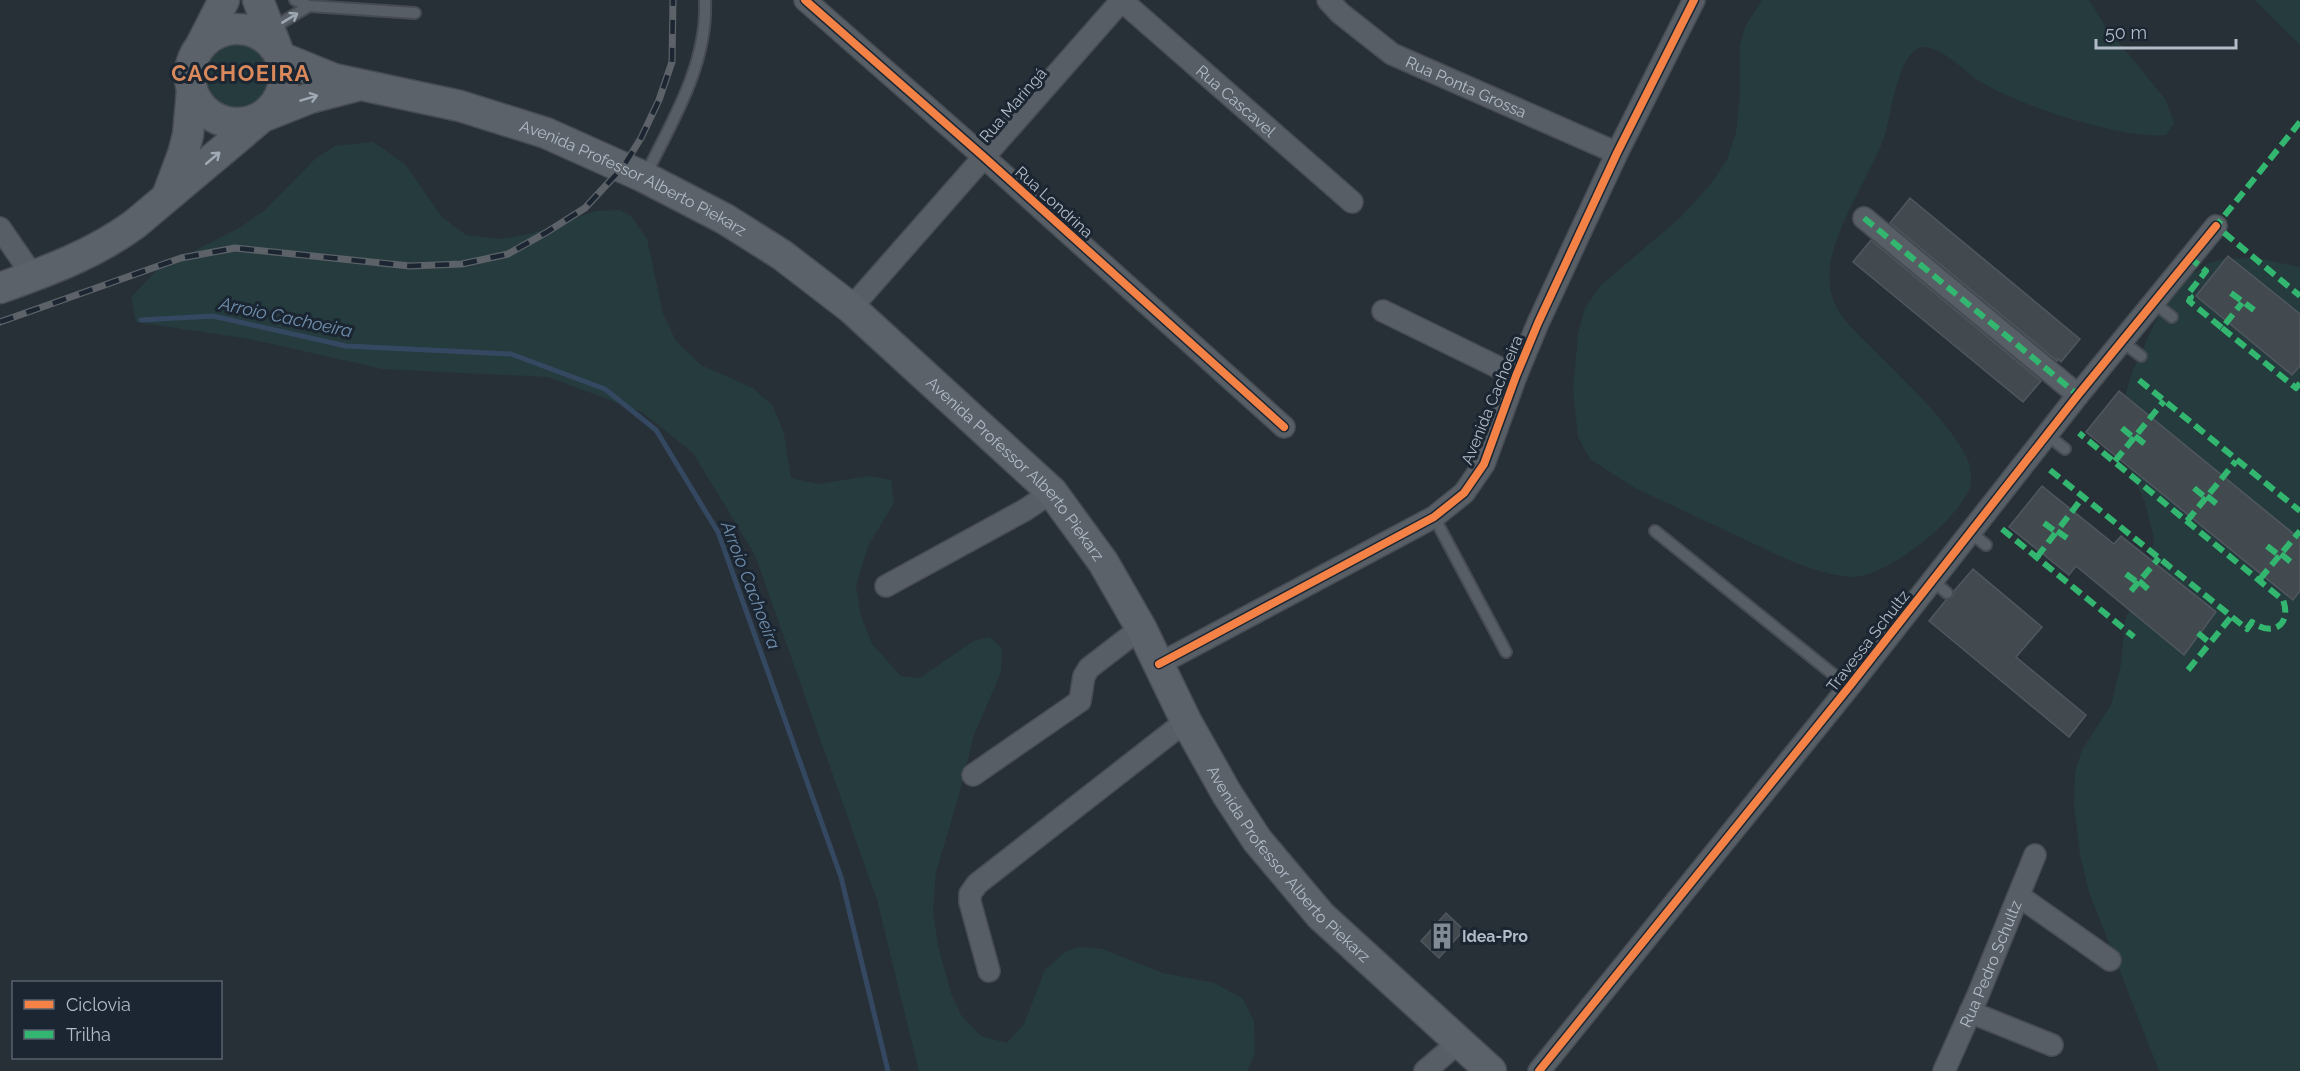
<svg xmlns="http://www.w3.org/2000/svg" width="2300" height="1071" font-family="Raleway,sans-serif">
  <rect width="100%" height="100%" fill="#283037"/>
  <!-- green -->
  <g fill="#253b3d">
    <path d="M1762,0H2089L2104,24L2165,99L2174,123L2166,135C2124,140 2017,105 1981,82C1967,74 1934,38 1917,49C1895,62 1892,117 1883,141C1868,177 1839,222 1831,260C1828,276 1829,293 1837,308C1843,320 1856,332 1866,342C1894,371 1956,427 1969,463C1971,469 1972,481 1970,487C1959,519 1894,570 1861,576C1843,580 1810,568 1793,562L1635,488L1590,459L1578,437L1573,390L1578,334L1585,308L1601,285L1679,219L1710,185L1727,160L1736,133L1740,95V45L1745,27Z"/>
    <path d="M2255,0H2300V45Z"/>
    <circle cx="237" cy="76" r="35"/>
    <path d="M373,142L405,164L442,217L466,235L500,239L530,234L595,211L620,210L631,216L647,239L663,314L676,341L701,365L753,388L773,406L784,433L791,478L818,484L870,476L891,480L894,503L868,546L856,586L861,616L872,644L901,676L920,678L973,641L990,637L1002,649L1001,672L974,735L957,802L936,872L933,912L938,945L951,994L961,1015L981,1036L1007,1043L1024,1024L1045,970L1065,952L1078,947L1102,949L1163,973L1215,983L1243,999L1254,1021L1255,1053L1247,1071H919L877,900L755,555L693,453L642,412L548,377L383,369L250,339L136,322L131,297L157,270L239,228L265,210L316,158L335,146Z"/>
    <path d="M2256,258L2300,267V1071H2159L2089,892L2080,855L2074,805L2075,772L2082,750L2111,705L2121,664L2125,620L2150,563L2154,538L2145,502L2124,458L2121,408L2133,370L2164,303L2183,280L2209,263L2224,259Z"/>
  </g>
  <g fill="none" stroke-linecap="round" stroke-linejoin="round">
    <!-- stream -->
    <path stroke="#344961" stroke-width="5" d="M141,320L213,316L346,346L511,354L605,389L656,430L718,532L841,877L888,1071"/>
  </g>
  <!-- building -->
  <g fill="#42494f" stroke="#50575f" stroke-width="1.5">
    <path d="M1910,198L2080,339L2061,362L2058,359L2057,361L1890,223Z"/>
    <path d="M1871,240L2041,381L2023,402L1853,262Z"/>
    <path d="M2228,256L2300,314V366L2292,375L2196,296Z"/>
    <path d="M2119,391L2300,539V591L2293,600L2086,432Z"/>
    <path d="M2042,486L2114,544L2121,536L2216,612L2184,655L2076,566L2069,575L2009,527Z"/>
    <path d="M1973,569L2042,627L2016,657L2086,715L2069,737L1929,621L1946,600L1953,597L1954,591Z"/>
    <path d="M1446,913L1464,930L1439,958L1421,941Z"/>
  </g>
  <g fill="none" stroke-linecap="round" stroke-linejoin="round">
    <!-- lane casing -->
    <g stroke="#464c52" stroke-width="14">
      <g id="lane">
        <path d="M295,0L309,6L415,13"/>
        <path d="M271,29L309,6"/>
        <path d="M646,174C673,120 708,63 705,0"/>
        <path d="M2153,302L2172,317"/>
        <path d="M2121,341L2141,356"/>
        <path d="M2046,434L2065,449"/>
        <path d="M1434,517L1506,652"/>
        <path d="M1655,531L1849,687"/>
        <path d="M1970,532L1986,545"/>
        <path d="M1932,580L1947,593"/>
      </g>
    </g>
    <!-- street casing -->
    <g stroke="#464c52" stroke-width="24">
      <g id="street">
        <path d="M805,0L985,158L1284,427"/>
        <path id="s1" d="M1121,0L1352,202"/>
        <path id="s2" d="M1328,0L1340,13L1392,54L1617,153"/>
        <path d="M1864,218L2078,395"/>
        <path d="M0,228L33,276"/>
        <path d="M851,308L1122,0"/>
        <path d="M1383,311L1516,376"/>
        <path d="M886,586L1025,510L1052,492"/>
        <path d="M1159,664L1434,517L1464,493L1484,464L1516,376L1538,323L1617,153L1694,0"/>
        <path d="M973,775L1080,701L1084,676L1089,668L1141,628"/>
        <path d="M2019,896L2110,960"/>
        <path d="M989,971L970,902V894L977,884L1186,721"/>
        <path d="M1970,1012L2052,1045"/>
        <path d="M1425,1071L1459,1042"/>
        <path d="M1539,1071L1849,687L2078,395L2216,226"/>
        <path id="s3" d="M1944,1071L1978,995L2035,855"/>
      </g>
    </g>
    <!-- secondary casing -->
    <g stroke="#464c52" stroke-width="33">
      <g id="secondary">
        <path d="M258,0L278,51"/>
        <circle cx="237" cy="76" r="47"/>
        <path d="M202,43L224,0"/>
        <path id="s4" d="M280,57L334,79L460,106L546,133L644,177L725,219L782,255L851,308L1052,492L1103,562L1141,628L1186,721L1227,794L1257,840L1321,916L1491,1071"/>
        <path d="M168,194L183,154L188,135L192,90"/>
        <path d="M0,288C48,271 94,254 135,224L262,117L310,98L356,86"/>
      </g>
    </g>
    <!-- lane -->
    <use href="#lane" stroke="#585e65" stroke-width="10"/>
    <!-- street -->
    <use href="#street" stroke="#585e65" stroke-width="21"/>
    <!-- secondary -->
    <use href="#secondary" stroke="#5c626a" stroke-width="30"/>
    <!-- rail casing -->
    <g stroke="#5c6268" stroke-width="7">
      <path id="rail" d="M0,322L181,258L235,248L410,266L462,264L508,254L547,232L585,208L623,167L641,138L659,100L672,62L673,0"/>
    </g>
    <!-- rail -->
    <use href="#rail" stroke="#1b2632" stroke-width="4.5" stroke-dasharray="14" stroke-linecap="butt"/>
    <!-- quiet -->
    <g stroke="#33b770" stroke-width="6" stroke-dasharray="12 6" stroke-linecap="butt">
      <path d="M2300,122L2216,226L2300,296"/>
      <path d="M1864,218L2078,395"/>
      <path d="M2189,257L2206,271L2188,294L2191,297L2189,301L2222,328L2242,303"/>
      <path d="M2231,293L2254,310"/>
      <path d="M2222,328L2296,388L2300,383"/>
      <path d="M2139,380L2300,511"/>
      <path d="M2122,428L2134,438"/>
      <path d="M2135,436L2146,445"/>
      <path d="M2115,461L2164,401"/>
      <path d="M2050,470L2247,629L2252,622C2273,638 2292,624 2283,600L2079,433"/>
      <path d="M2194,488L2206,498"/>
      <path d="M2207,496L2218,505"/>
      <path d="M2187,521L2236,461"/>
      <path d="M2044,523L2056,532"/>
      <path d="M2002,529L2134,637"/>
      <path d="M2067,538L2057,531L2083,497"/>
      <path d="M2267,546L2280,556"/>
      <path d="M2281,554L2292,563"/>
      <path d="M2037,557L2057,531"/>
      <path d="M2126,574L2138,583"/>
      <path d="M2260,579L2300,531"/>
      <path d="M2139,581L2149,590"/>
      <path d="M2131,591L2159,558"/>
      <path d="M2198,633L2210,643L2231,617"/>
      <path d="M2188,670L2210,643"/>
    </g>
    <!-- cycleway casing -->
    <g stroke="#1b2632" stroke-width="11">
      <g id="cycleway">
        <path d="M805,0L985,158L1284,427"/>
        <path d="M1159,664L1434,517L1464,493L1484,464L1516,376L1538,323L1617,153L1694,0"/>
        <path d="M1539,1071L1849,687L2078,395L2216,226"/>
      </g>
    </g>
    <!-- cycleway -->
    <use href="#cycleway" stroke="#f48246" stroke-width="8"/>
  </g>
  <!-- one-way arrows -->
  <defs><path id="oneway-shaft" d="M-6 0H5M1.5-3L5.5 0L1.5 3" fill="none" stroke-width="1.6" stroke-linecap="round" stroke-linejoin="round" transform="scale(1.5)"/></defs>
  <use stroke="#9fa9b4" href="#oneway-shaft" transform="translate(290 18) rotate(-31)"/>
  <g stroke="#a0aab5">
    <use href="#oneway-shaft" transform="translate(309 98) rotate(-17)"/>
    <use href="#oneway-shaft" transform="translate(213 158) rotate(-40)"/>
  </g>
  <!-- icons -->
  <defs>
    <g id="building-bare" transform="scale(2.07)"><path d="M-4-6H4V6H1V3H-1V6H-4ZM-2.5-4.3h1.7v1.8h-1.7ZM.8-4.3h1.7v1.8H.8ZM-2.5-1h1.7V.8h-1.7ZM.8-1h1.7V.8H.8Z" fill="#818b95" stroke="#1b2632" stroke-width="2.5" paint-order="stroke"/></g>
  </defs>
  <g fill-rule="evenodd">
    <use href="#building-bare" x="1442" y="936"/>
  </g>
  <g text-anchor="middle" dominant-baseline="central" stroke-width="6" stroke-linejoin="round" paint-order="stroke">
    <!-- street labels -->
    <g font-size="16" fill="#b1bcc8" stroke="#1b2632">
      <text stroke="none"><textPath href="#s2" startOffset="165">Rua Ponta Grossa</textPath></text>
      <text stroke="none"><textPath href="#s1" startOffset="153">Rua Cascavel</textPath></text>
      <text transform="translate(1013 105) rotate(-49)">Rua Maringá</text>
      <text stroke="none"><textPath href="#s4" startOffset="375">Avenida Professor Alberto Piekarz</textPath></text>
      <text transform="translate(1054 202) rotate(42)">Rua Londrina</text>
      <text transform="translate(1492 400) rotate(-68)">Avenida Cachoeira</text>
      <text stroke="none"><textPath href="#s4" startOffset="861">Avenida Professor Alberto Piekarz</textPath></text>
      <text transform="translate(1868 641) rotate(-52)">Travessa Schultz</text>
      <text stroke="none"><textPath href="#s4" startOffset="1346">Avenida Professor Alberto Piekarz</textPath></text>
      <text stroke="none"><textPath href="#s3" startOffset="117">Rua Pedro Schultz</textPath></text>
    </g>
    <!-- poi labels -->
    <g font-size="16" font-weight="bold" fill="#b1bcc8" stroke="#1b2632" text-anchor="start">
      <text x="1462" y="936">Idea-Pro</text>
    </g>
    <!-- water labels -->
    <g font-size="18" font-style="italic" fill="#708fad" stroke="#1b2632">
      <text transform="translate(286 317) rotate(12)">Arroio Cachoeira</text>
      <text transform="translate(751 585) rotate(69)">Arroio Cachoeira</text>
    </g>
    <!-- district labels -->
    <g font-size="22" font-weight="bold" letter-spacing="1.5" fill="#d9895c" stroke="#1b2632">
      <text x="241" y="73">CACHOEIRA</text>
    </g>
  </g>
  <!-- legend -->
  <rect x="12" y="981" width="210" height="78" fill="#1b2632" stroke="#57626e" stroke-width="1.5"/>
  <rect x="24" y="1000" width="30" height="9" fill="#f48246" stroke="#57626e" stroke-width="1.5"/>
  <text x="66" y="1011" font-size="18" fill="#b1bcc8">Ciclovia</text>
  <rect x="24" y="1030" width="30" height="9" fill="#33b770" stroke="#57626e" stroke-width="1.5"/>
  <text x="66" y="1041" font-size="18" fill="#b1bcc8">Trilha</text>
  <!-- scale -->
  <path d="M2096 39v9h140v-9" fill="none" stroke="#b1bcc8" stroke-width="3"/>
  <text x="2105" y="39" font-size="18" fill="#b1bcc8" stroke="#1b2632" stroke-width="4.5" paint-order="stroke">50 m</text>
</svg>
